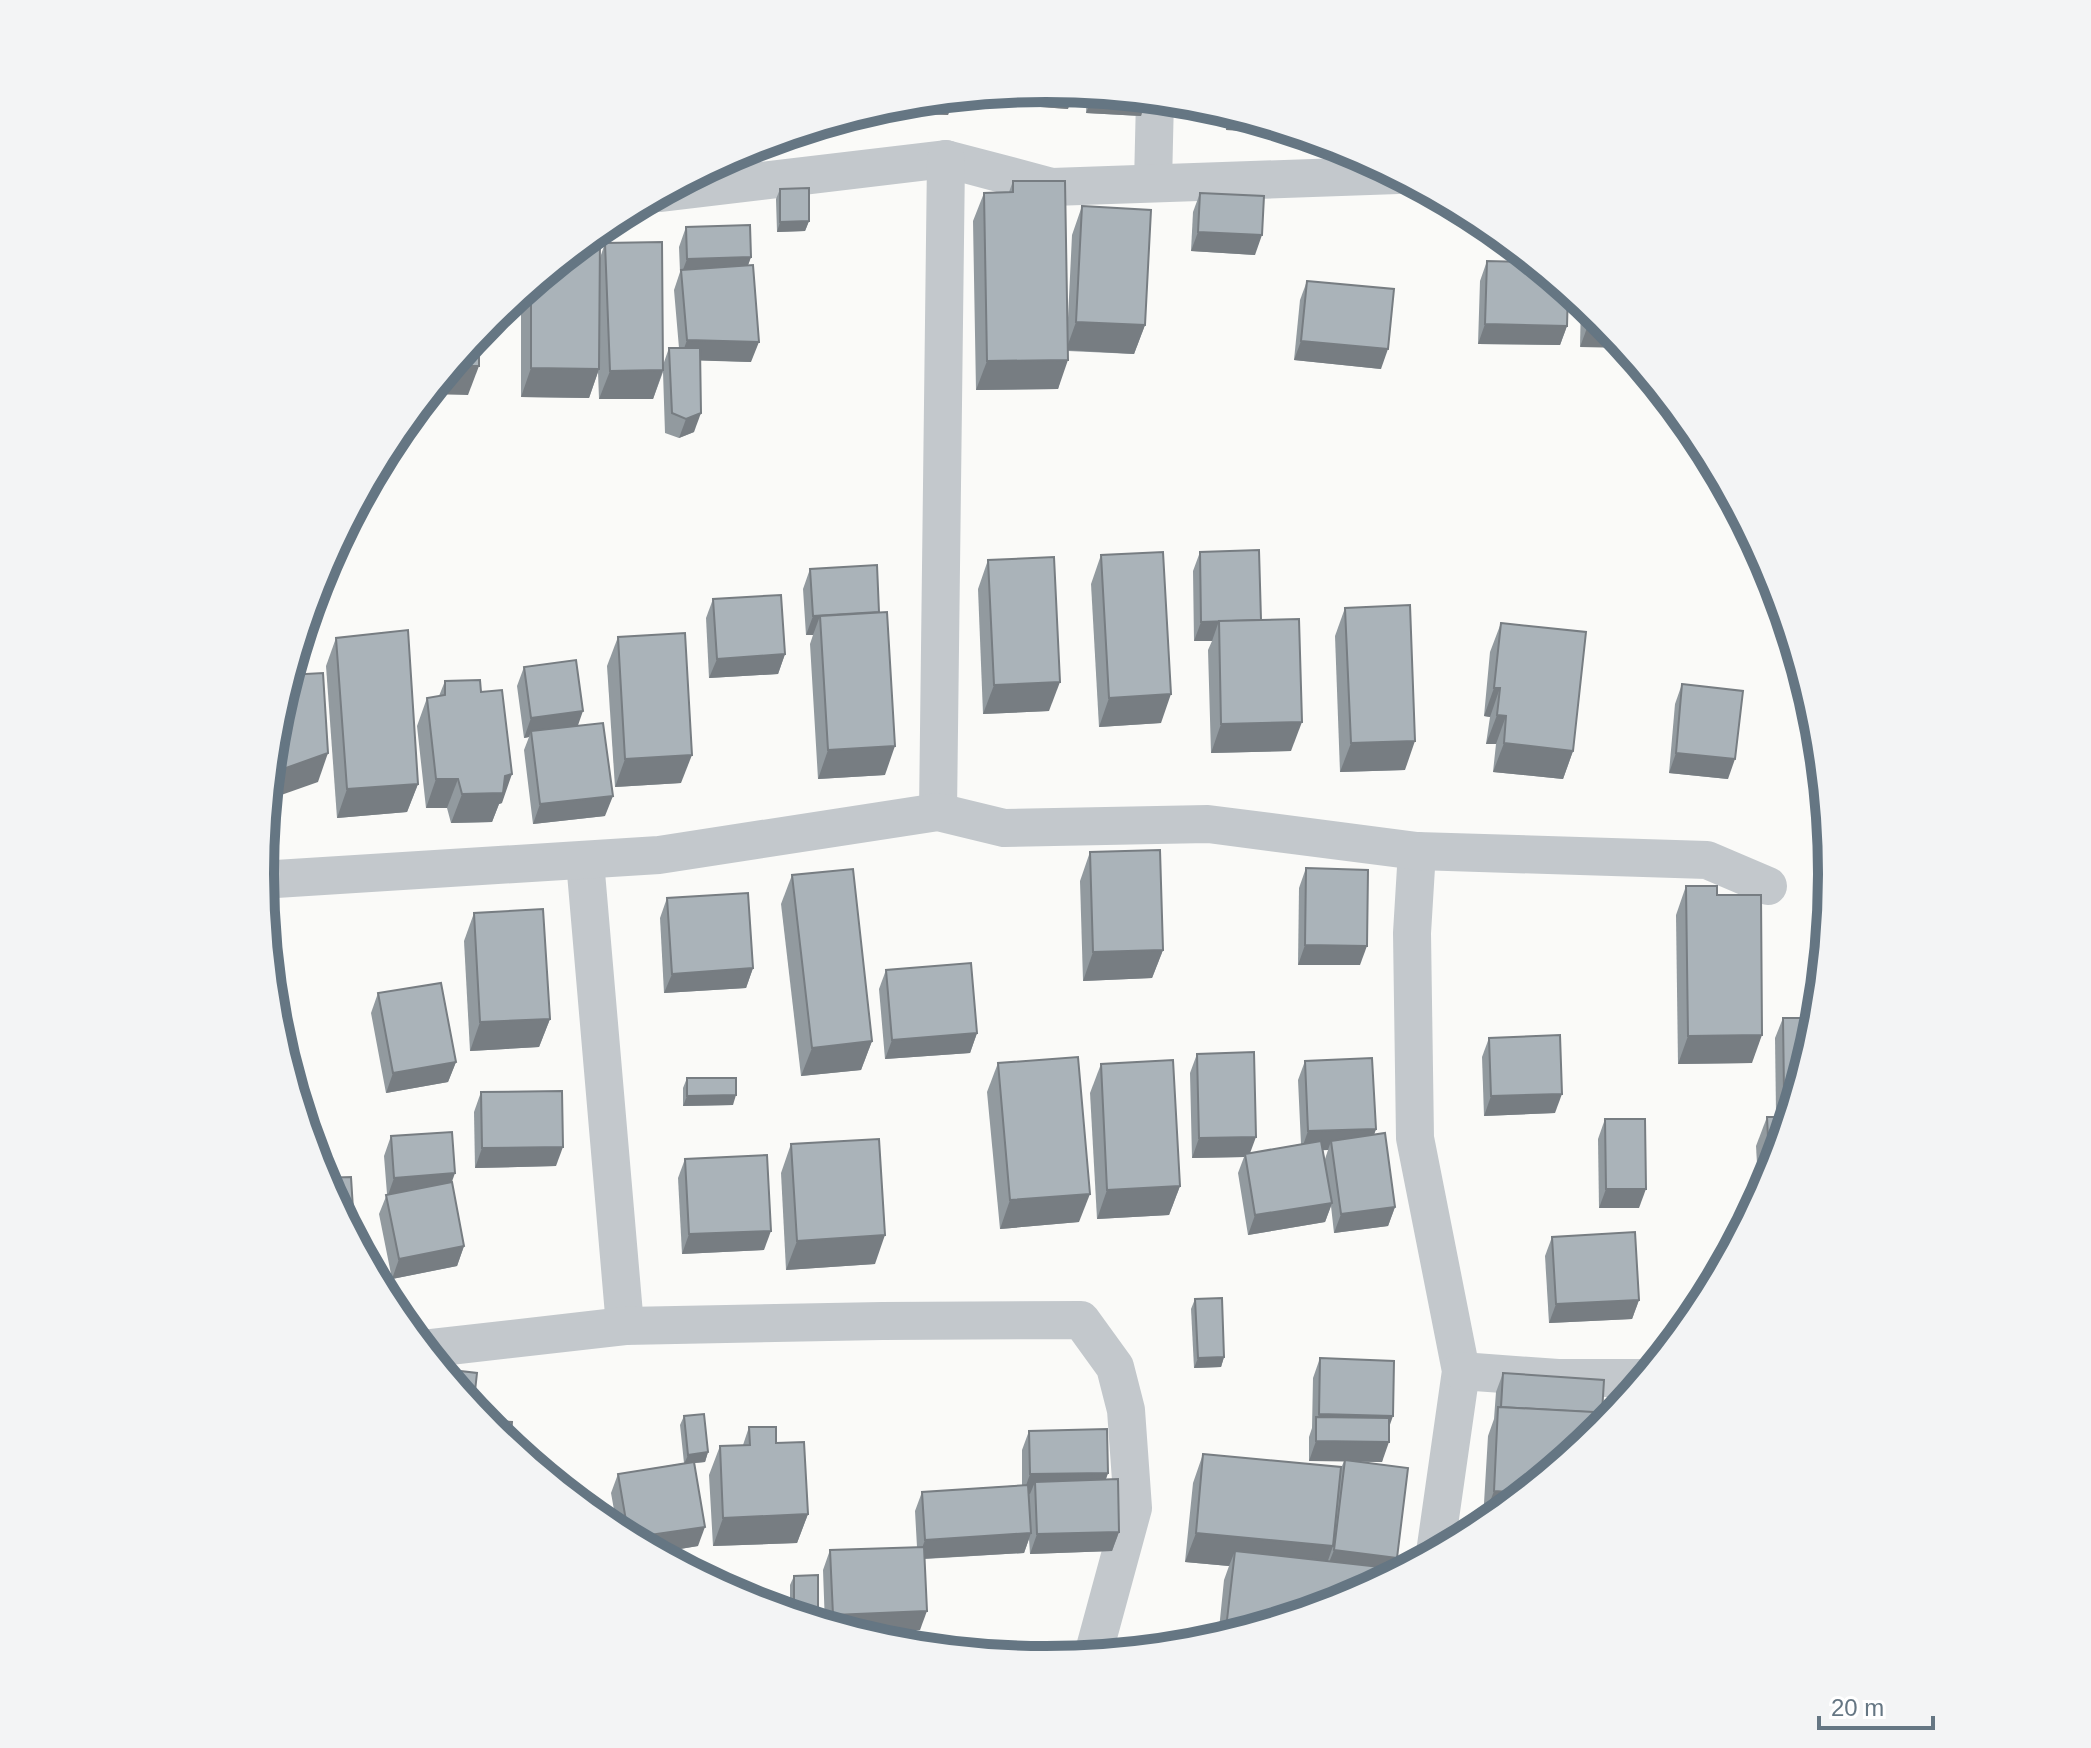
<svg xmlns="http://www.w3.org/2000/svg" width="2091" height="1748" font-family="Helvetica,sans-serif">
  <rect width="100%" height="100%" fill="#fafaf8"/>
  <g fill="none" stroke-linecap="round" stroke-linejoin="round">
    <!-- street -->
    <g stroke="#c3c8cc" stroke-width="38">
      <path d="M1153,183L1155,99"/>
      <path d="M661,193L946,159L1052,187L1398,175"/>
      <path d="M938,812L946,159"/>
      <path d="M1417,851L1412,933L1415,1138L1461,1371L1435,1553"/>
      <path d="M585,861L625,1326"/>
      <path d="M260,880L659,855L938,812L1004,828L1208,824L1417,851L1707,860L1768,886"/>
      <path d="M423,1349L625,1326L882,1321L1081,1320L1115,1367L1126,1410L1133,1508L1093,1655"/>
      <path d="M1461,1371L1558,1378H1644"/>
    </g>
  </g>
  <!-- wall -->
  <g fill="#929a9f" fill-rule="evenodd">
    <path d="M1046,88L1068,109L1027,106L1029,90Z"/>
    <path d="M1087,92L1145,98L1141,116L1086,113Z"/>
    <path d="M952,97L951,106L948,115L925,114L926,100Z"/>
    <path d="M1226,111L1275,126L1273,132L1226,130Z"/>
    <path d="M1013,181L1068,318L1072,235L1082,206L1145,325L1134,354L1068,351L1058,389L976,390L973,221L984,193L1009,192Z"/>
    <path d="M780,189L809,221L805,231L777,232L776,199Z"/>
    <path d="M1200,193L1255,255L1191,251L1193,212Z"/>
    <path d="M686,227L751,257L748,265L751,362L700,360L694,432L679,438L665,433L663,372L653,399H599L598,372L589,398L521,397V292L586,239L600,258L605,243L663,365L669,348H679L674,290L680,272L679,247Z"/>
    <path d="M1530,260L1568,291L1567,326L1560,345L1478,344L1480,281L1487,261L1529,262Z"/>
    <path d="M1307,281L1381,369L1294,360L1300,300Z"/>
    <path d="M1581,301L1602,319L1580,347Z"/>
    <path d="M1200,552L1261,620L1291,751L1211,753L1208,650L1212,641H1194L1193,571Z"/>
    <path d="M1101,555L1161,723L1099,727L1091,584Z"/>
    <path d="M988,560L1049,711L983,714L978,589Z"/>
    <path d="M810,569L885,775L818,779L810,644L813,635H806L803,589Z"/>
    <path d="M713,599L785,654L778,674L709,678L706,618Z"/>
    <path d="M1345,608L1405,770L1340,772L1335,636Z"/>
    <path d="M1501,623L1573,751L1563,779L1493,772L1496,744H1486L1490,717L1484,716L1490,652Z"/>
    <path d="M618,637L681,783L615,787L607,666Z"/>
    <path d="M336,638L418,784L407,812L337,818L326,666Z"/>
    <path d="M524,667L577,725L605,816L533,824L524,750L529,737L524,738L517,686Z"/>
    <path d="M445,681L481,692L502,803L499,804L492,822L451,823L447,808H426L417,726L427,698L439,696Z"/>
    <path d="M1682,684L1728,779L1669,773L1675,704Z"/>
    <path d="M1090,852L1163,950L1152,978L1083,981L1080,881Z"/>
    <path d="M1306,868L1360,965H1298L1299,888Z"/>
    <path d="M792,875L872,1041L861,1070L801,1076L781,904Z"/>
    <path d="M1686,886L1717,895L1752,1063L1678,1064L1676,915Z"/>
    <path d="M667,898L753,968L746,988L664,993L660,918Z"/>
    <path d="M474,913L550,1019L539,1047L470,1051L464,941Z"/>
    <path d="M886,970L977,1033L970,1053L885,1059L879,989Z"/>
    <path d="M378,993L456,1062L448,1082L386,1093L371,1013Z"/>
    <path d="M1783,1018H1817L1776,1112L1775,1038Z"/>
    <path d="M1489,1038L1555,1113L1484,1116L1482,1057Z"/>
    <path d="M1197,1054L1250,1153L1301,1144L1298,1080L1305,1061L1376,1129L1374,1135L1395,1207L1388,1226L1334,1233L1331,1206L1325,1222L1248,1235L1238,1173L1244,1157L1192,1158L1190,1073ZM1323,1150H1328L1325,1159Z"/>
    <path d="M998,1063L1079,1222L1000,1229L987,1092Z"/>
    <path d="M1101,1064L1180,1186L1169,1215L1097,1219L1090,1093Z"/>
    <path d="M687,1078L733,1105L683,1106V1088Z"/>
    <path d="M481,1092L556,1166L475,1168L474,1112Z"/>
    <path d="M1767,1117L1771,1175L1759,1199L1756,1146Z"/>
    <path d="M1605,1119L1639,1208H1599L1598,1139Z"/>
    <path d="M391,1136L452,1183L464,1246L457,1266L392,1279L379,1214L387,1194L384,1156Z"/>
    <path d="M791,1144L875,1264L786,1270L781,1173Z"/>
    <path d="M685,1159L764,1250L682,1254L678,1178Z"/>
    <path d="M1552,1237L1639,1300L1632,1319L1549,1323L1545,1256Z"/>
    <path d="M1195,1299L1224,1357L1221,1367L1194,1368L1191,1309Z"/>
    <path d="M1320,1358L1389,1427L1382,1462L1355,1461L1397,1558L1393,1569L1346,1600L1218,1639L1224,1580L1229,1566L1185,1562L1193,1483L1203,1454L1340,1471L1344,1461H1309V1437L1312,1428L1313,1378Z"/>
    <path d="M1503,1373L1601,1413L1483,1520L1488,1436L1494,1419L1496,1392Z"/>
    <path d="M1633,1381L1641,1382L1626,1399Z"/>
    <path d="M684,1416L708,1452L705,1462L694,1463L698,1546L656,1553L618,1532L611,1493L618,1474L684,1463L680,1425Z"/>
    <path d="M749,1427L808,1514L797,1543L713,1546L709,1475L720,1446L743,1445Z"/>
    <path d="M1029,1431L1108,1473L1106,1479L1119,1532L1112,1551L1030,1554L1029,1539L1024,1553L925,1559L920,1630L853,1633L825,1625L823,1570L830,1550L917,1547L915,1511L922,1492L1022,1485V1450Z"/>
    <path d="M794,1576L818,1616L816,1622L790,1614V1585Z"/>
  </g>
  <!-- shaded-wall -->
  <g fill="#777d82">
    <path d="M1031,96L1072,99L1068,109L1027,106Z"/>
    <path d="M1090,103L1144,106L1141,116L1086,113Z"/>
    <path d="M929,104L951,106L948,115L925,114Z"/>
    <path d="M1229,120L1259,121L1275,126L1273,132L1226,130Z"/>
    <path d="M809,221L805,231L777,232L780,222Z"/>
    <path d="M1198,232L1262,235L1255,255L1191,251Z"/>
    <path d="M751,257L744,276L681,275L687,259Z"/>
    <path d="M1076,322L1145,325L1134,354L1066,350Z"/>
    <path d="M1485,324L1567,326L1560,345L1478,344Z"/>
    <path d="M1587,328H1610L1626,348L1580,347Z"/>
    <path d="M687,340L759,342L751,362L680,360Z"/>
    <path d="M1301,341L1388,349L1381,369L1294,360Z"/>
    <path d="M1068,360L1058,389L976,390L987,361Z"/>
    <path d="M451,366H479L468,395L427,394Z"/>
    <path d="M531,368L599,369L589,398L521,397Z"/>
    <path d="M663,370L653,399H599L610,371Z"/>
    <path d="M701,413L694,432L679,438L686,419Z"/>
    <path d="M879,612L820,616L813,635H806L813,616Z"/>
    <path d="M1219,621L1212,641H1194L1201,622Z"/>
    <path d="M785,654L778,674L709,678L717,659Z"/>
    <path d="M1060,682L1049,711L983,714L994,685Z"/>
    <path d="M1494,688H1500L1490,717L1484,716Z"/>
    <path d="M1171,694L1161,723L1099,727L1109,698Z"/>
    <path d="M583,711L576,731H531L529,737L524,738L531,718Z"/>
    <path d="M1497,715L1506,716L1496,744H1486Z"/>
    <path d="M1302,722L1291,751L1211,753L1221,724Z"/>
    <path d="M1415,741L1405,770L1340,772L1351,743Z"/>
    <path d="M1504,743L1573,751L1563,779L1493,772Z"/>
    <path d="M895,746L885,775L818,779L828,750Z"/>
    <path d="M328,753L318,782L267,800L269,774Z"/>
    <path d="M1676,753L1735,759L1728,779L1669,773Z"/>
    <path d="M692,755L681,783L615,787L625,759Z"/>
    <path d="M512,774L502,803L499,804L492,822L451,823L462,794L505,776Z"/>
    <path d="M436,779H458L447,808H426Z"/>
    <path d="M418,784L407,812L337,818L347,789Z"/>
    <path d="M613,796L605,816L533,824L540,804Z"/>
    <path d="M1305,945L1367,946L1360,965H1298Z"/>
    <path d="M1163,950L1152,978L1083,981L1093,952Z"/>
    <path d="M753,968L746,988L664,993L672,974Z"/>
    <path d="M550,1019L539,1047L470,1051L480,1022Z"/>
    <path d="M977,1033L970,1053L885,1059L892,1040Z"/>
    <path d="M1762,1035L1752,1063L1678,1064L1688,1036Z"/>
    <path d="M872,1041L861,1070L801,1076L812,1048Z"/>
    <path d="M456,1062L448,1082L386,1093L393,1073Z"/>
    <path d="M1784,1092H1797L1791,1112H1776Z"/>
    <path d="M1562,1094L1555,1113L1484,1116L1491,1096Z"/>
    <path d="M736,1095L733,1105L683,1106L687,1096Z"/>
    <path d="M1376,1129L1369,1148L1331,1141L1328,1150L1301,1151L1308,1131Z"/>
    <path d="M1256,1137L1249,1156L1245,1154L1244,1157L1192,1158L1199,1138Z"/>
    <path d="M563,1147L556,1166L475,1168L482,1148Z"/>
    <path d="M455,1173L448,1193L387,1198L394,1178Z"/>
    <path d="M1180,1186L1169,1215L1097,1219L1107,1190Z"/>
    <path d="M1606,1189H1646L1639,1208H1599Z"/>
    <path d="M1090,1194L1079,1222L1000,1229L1010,1200Z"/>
    <path d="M1332,1203L1325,1222L1248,1235L1255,1215Z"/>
    <path d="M1395,1207L1388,1226L1334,1233L1341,1214Z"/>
    <path d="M771,1231L764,1250L682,1254L689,1234Z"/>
    <path d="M885,1235L875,1264L786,1270L797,1241Z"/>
    <path d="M464,1246L457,1266L392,1279L399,1259Z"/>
    <path d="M1639,1300L1632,1319L1549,1323L1556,1304Z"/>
    <path d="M1224,1357L1221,1367L1194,1368L1198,1358Z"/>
    <path d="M1319,1414L1393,1416L1386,1436L1316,1422Z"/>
    <path d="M1316,1441L1389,1442L1382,1462L1309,1461Z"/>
    <path d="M708,1452L705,1462L684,1464L688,1455Z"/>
    <path d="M1108,1473L1101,1492L1035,1482L1030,1494H1023L1030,1474Z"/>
    <path d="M1494,1491L1524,1493L1491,1521L1483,1520Z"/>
    <path d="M808,1514L797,1543L713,1546L723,1518Z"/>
    <path d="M705,1527L698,1546L656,1553L630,1539Z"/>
    <path d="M1119,1532L1112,1551L1030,1554L1037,1534Z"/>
    <path d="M1031,1533L1024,1553L918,1559L925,1540Z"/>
    <path d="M1196,1533L1333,1546L1323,1575L1235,1551L1229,1566L1185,1562Z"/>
    <path d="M1334,1550L1397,1558L1390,1577L1326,1570Z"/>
    <path d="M927,1611L920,1630L853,1633L829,1626L833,1615Z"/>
    <path d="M797,1616H818L816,1622Z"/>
  </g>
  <!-- building -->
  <g fill="#aab3b9" stroke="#777d82" stroke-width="2">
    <path d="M1046,88L1073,91L1072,99L1031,96V89Z"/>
    <path d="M1090,92L1145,98L1144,106L1090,103Z"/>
    <path d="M952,97L951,106L929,104V99Z"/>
    <path d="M1229,112L1259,121L1229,120Z"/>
    <path d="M1013,181H1065L1068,360L987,361L984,193L1013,192Z"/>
    <path d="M809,188V221L780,222V189Z"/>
    <path d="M1200,193L1264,196L1262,235L1198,232Z"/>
    <path d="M1082,206L1151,210L1145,325L1076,322Z"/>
    <path d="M750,225L751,257L687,259L686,227Z"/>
    <path d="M586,239H600L599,369L531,368V284Z"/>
    <path d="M662,242L663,370L610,371L605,243Z"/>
    <path d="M1531,260L1568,291L1567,326L1485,324L1487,261L1531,262Z"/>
    <path d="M753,265L759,342L687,340L681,270Z"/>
    <path d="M1307,281L1394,289L1388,349L1301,341Z"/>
    <path d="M1587,307L1602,319L1610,328H1587Z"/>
    <path d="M479,331V366H451Z"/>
    <path d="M669,348H700L701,413L686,419L672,413Z"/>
    <path d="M1259,550L1261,620L1201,622L1200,552Z"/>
    <path d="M1163,552L1171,694L1109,698L1101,555Z"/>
    <path d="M1054,557L1060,682L994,685L988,560Z"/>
    <path d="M877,565L879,612L813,616L810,569Z"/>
    <path d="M781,595L785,654L717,659L713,599Z"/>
    <path d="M1410,605L1415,741L1351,743L1345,608Z"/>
    <path d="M887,612L895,746L828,750L820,616Z"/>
    <path d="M1299,619L1302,722L1221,724L1219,621Z"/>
    <path d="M1501,623L1586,632L1573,751L1504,743L1506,716L1497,715L1500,688H1494Z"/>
    <path d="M408,630L418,784L347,789L336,638Z"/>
    <path d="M685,633L692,755L625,759L618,637Z"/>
    <path d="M576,660L583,711L531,718L524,667Z"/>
    <path d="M323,673L328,753L269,774L275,720L288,675Z"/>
    <path d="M480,680L481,692L502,690L512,774L505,776L503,793L462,794L458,779H436L427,698L445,695V681Z"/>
    <path d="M1682,684L1743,691L1735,759L1676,753Z"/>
    <path d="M603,723L613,796L540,804L531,731Z"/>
    <path d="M1160,850L1163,950L1093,952L1090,852Z"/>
    <path d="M1306,868L1368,870L1367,946L1305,945Z"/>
    <path d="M853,869L872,1041L812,1048L792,875Z"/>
    <path d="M1686,886H1717V895H1761L1762,1035L1688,1036Z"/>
    <path d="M748,893L753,968L672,974L667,898Z"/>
    <path d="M543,909L550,1019L480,1022L474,913Z"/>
    <path d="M971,963L977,1033L892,1040L886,970Z"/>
    <path d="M441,983L456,1062L393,1073L378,993Z"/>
    <path d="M1783,1018H1817L1816,1028L1797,1092H1784Z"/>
    <path d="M1560,1035L1562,1094L1491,1096L1489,1038Z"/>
    <path d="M1254,1052L1256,1137L1199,1138L1197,1054Z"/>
    <path d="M1078,1057L1090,1194L1010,1200L998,1063Z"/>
    <path d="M1372,1058L1376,1129L1308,1131L1305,1061Z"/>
    <path d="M1173,1060L1180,1186L1107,1190L1101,1064Z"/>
    <path d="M687,1078H736V1095L687,1096Z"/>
    <path d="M562,1091L563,1147L482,1148L481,1092Z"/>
    <path d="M1767,1117H1789L1770,1179Z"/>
    <path d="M1605,1119H1645L1646,1189H1606Z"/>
    <path d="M452,1132L455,1173L394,1178L391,1136Z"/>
    <path d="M1385,1133L1395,1207L1341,1214L1331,1141Z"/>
    <path d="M879,1139L885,1235L797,1241L791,1144Z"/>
    <path d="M1321,1141L1332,1203L1255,1215L1245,1154Z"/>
    <path d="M767,1155L771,1231L689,1234L685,1159Z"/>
    <path d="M351,1177L355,1241L321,1178Z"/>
    <path d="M452,1182L464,1246L399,1259L386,1195Z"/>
    <path d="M1635,1232L1639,1300L1556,1304L1552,1237Z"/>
    <path d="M1222,1298L1224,1357L1198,1358L1195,1299Z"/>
    <path d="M1320,1358L1394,1361L1393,1416L1319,1414Z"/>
    <path d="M443,1369L477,1373L473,1409L442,1372Z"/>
    <path d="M1503,1373L1604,1380L1602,1413L1501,1407Z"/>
    <path d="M1633,1381L1641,1382L1632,1393Z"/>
    <path d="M1498,1407L1612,1413V1417L1601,1430L1524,1493L1494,1491Z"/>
    <path d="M704,1414L708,1452L688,1455L684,1416Z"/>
    <path d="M1316,1417L1389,1418V1442L1316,1441Z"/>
    <path d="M482,1420L512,1422L510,1447L489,1429Z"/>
    <path d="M749,1427H776V1443L804,1442L808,1514L723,1518L720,1446L750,1445Z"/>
    <path d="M1107,1429L1108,1473L1030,1474L1029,1431Z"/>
    <path d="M1203,1454L1341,1467L1333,1546L1196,1533Z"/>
    <path d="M1345,1460L1408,1468L1397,1558L1334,1550Z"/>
    <path d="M694,1462L705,1527L629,1538L618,1474Z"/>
    <path d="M1118,1479L1119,1532L1037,1534L1035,1482Z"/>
    <path d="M1028,1485L1031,1533L925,1540L922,1492Z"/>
    <path d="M924,1547L927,1611L833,1615L830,1550Z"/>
    <path d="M1235,1551L1398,1569L1397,1573L1346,1600L1225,1637Z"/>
    <path d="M818,1575V1616L794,1615V1576Z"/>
  </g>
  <!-- crop -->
  <path d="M0 0H2091V1748H0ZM274 874a772 772 0 1 1 1544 0a772 772 0 1 1-1544 0Z" fill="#f3f4f5" fill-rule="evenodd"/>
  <path fill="none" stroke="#657683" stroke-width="10" d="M274 874a772 772 0 1 1 1544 0a772 772 0 1 1-1544 0Z"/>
  <!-- scale -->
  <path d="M1819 1716v12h114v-12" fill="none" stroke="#657683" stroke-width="4"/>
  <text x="1831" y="1716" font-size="24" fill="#657683" stroke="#ffffff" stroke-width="6" paint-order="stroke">20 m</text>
</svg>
